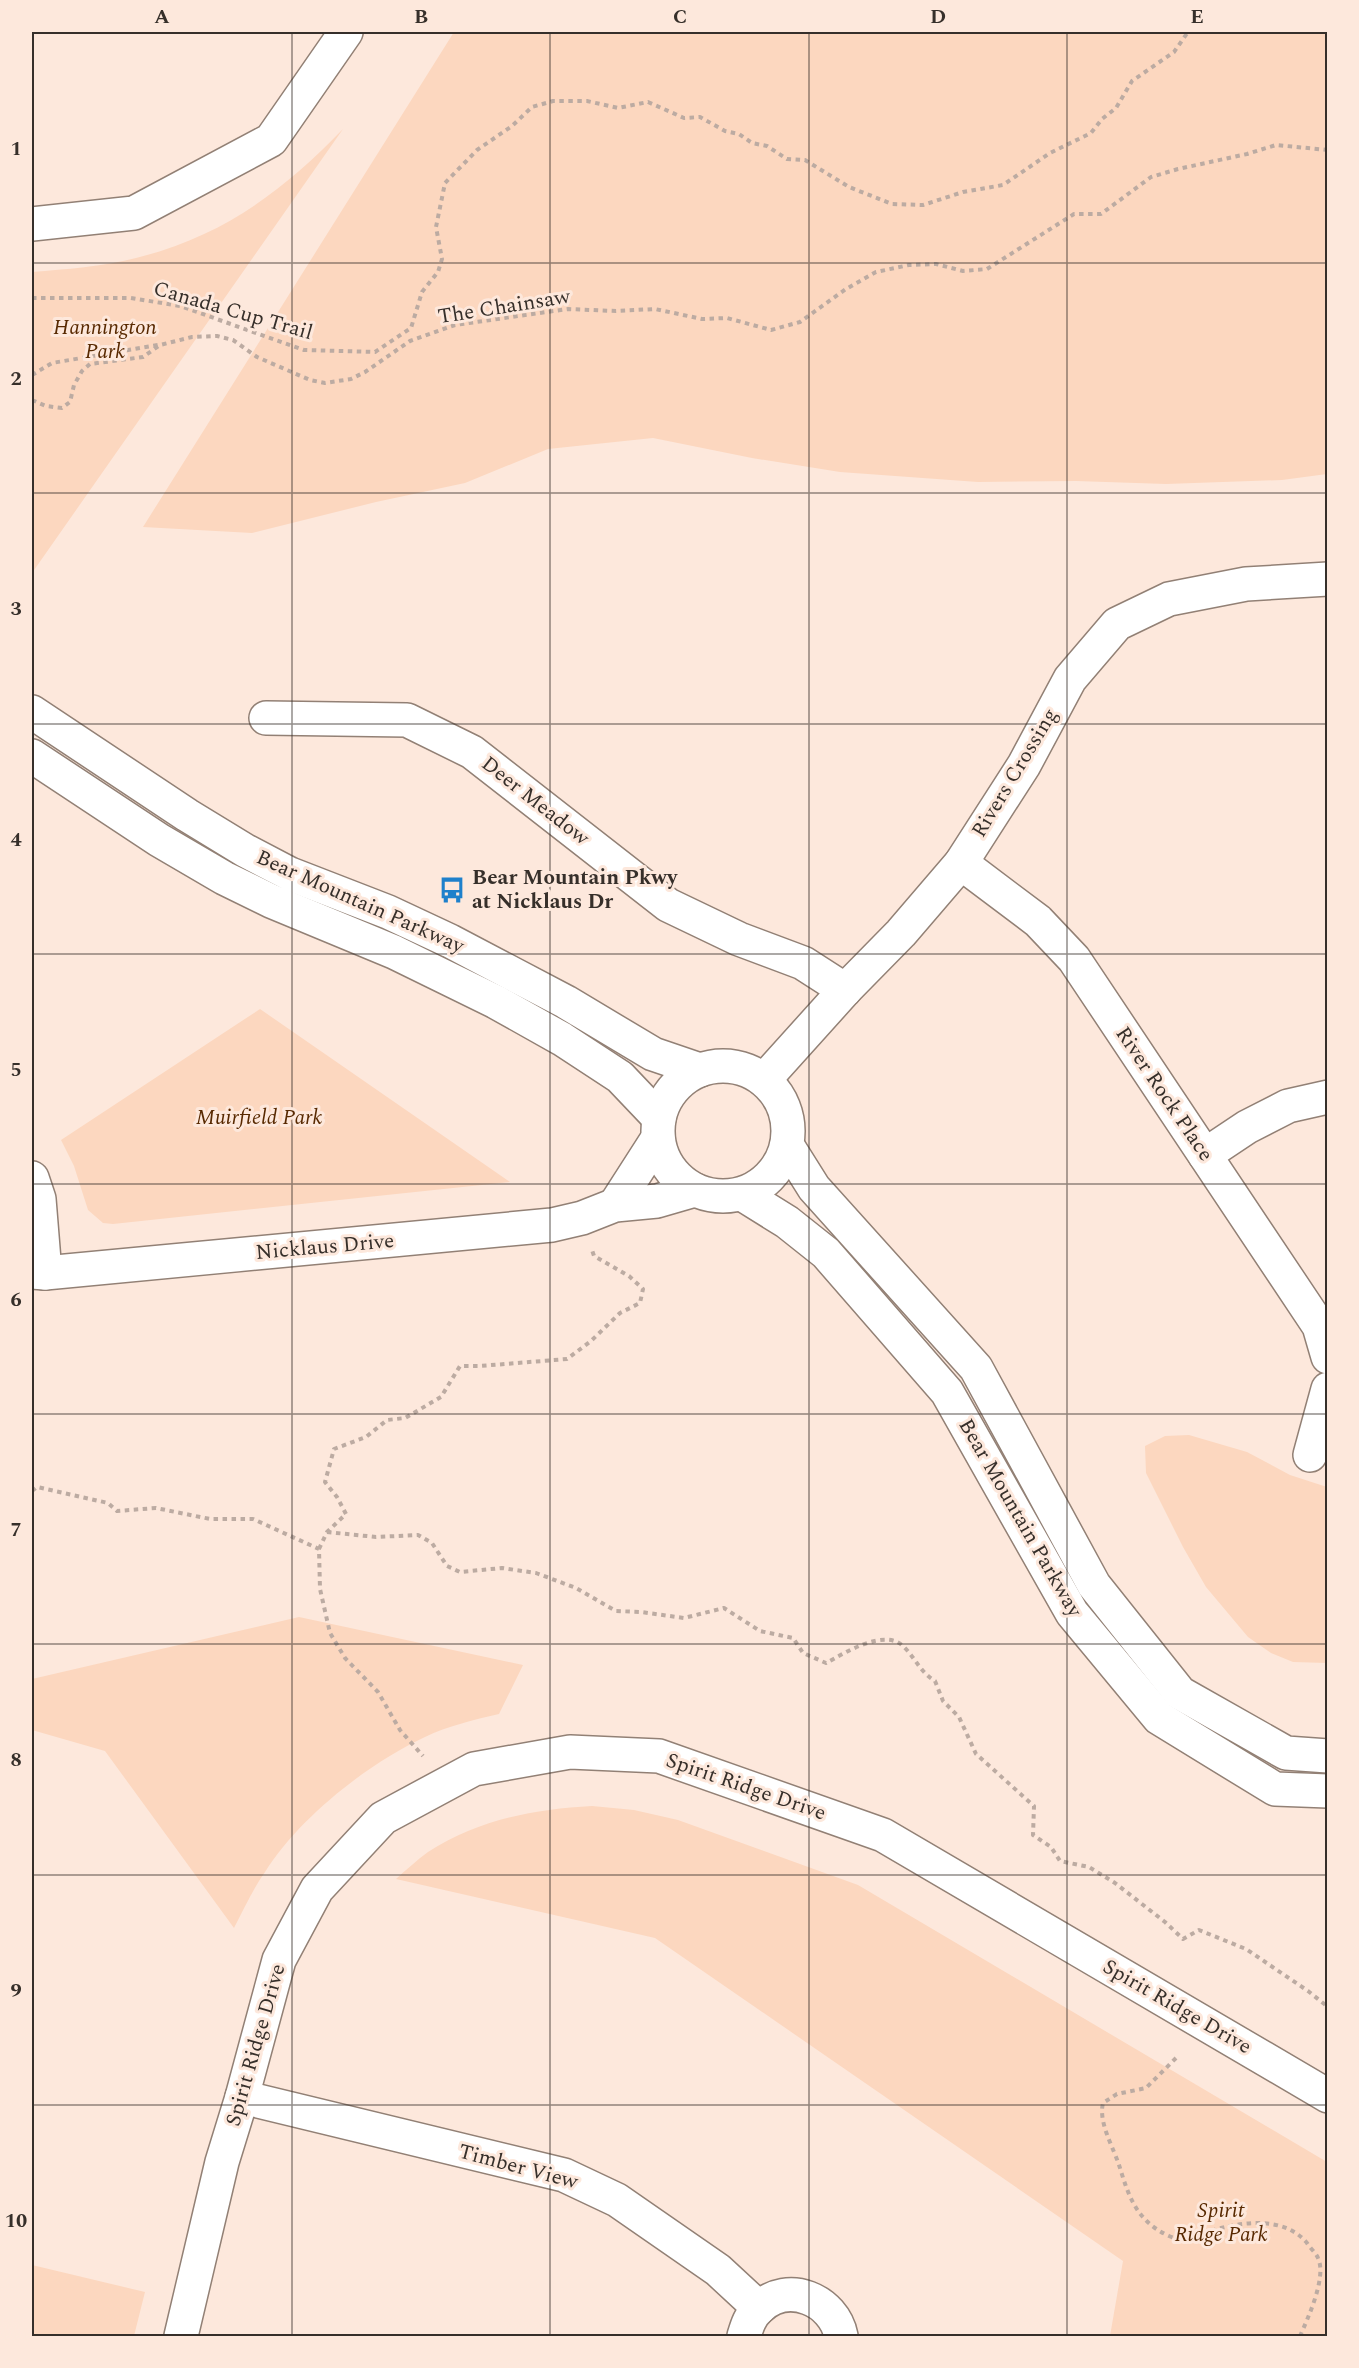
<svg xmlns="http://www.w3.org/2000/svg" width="1359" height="2368" font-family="Spectral,serif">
  <rect width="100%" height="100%" fill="#fde8dc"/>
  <!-- green -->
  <g fill="#fcd7bf">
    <path d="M454,32H1327V474L1282,480L1166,484L1076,481L978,482L840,472L752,458L653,438L548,449L465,483L376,502L252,533L143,527Z"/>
    <path d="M343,129L32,573V272C66,269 102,267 136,258C223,236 282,192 343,129Z"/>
    <path d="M260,1009L510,1182L113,1224L103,1223L88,1210L74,1166L61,1140Z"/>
    <path d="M1189,1435L1247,1452L1290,1475L1327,1487V1663L1293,1662L1271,1653L1248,1637L1206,1587L1183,1547L1146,1473L1145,1446L1165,1436Z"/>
    <path d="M299,1617L523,1665L499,1714C473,1720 448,1726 425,1737C367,1764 299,1818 265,1872C253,1889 244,1909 234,1928L105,1751L32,1730V1679Z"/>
    <path d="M592,1806L634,1810L678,1820L858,1885L1327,2162V2336H1110L1123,2261L655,1938L396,1879C406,1870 417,1860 428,1852C478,1820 534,1809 592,1806Z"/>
    <path d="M32,2265L145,2292L134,2336H32Z"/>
  </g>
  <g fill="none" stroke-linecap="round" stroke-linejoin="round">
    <!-- street casing -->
    <g stroke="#928075" stroke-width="36">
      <g id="street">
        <path d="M32,224L134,213L271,140L346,32"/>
        <path d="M266,718L407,720L472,752L668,905L739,939L803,963L845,990"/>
        <path d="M961,863L1038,921L1074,959L1319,1326L1328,1357"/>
        <path d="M764,1080L845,990L901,933L961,863L1024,765L1070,679L1117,624L1169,599L1246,584L1328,579"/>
        <path d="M1205,1155L1247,1127L1288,1106L1328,1097"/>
        <path d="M32,1178L39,1199L45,1273"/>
        <path d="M615,1205L658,1138"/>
        <path d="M32,1272L45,1273L552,1225L582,1218L615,1205L657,1201L695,1190"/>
        <path d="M1310,1455L1328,1389"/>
        <path d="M242,2097L564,2175L617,2200L718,2270L759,2308"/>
        <path d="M181,2336L222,2162L242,2097L279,1960L317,1889L383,1818L474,1769L570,1752L659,1756L883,1835L1328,2096"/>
        <path d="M744,2336C747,2326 750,2316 759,2308C788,2280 834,2300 841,2336"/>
      </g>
    </g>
    <!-- secondary casing -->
    <g stroke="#928075" stroke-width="36">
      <g id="secondary">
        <path d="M32,712L187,815L246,851L290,874L388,912L450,941L566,1002L653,1054L700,1070"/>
        <path d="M32,756L159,840L224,878L271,901L394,952L496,1002L562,1039L620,1077L659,1118"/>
        <circle cx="723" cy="1131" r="65"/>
        <path d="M787,1145L814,1188L976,1368L1094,1585L1180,1693L1286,1753L1328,1756"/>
        <path d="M742,1194L787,1222L826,1253L947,1392L1072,1613L1159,1718L1275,1789L1328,1791"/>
      </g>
    </g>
    <!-- path -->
    <g stroke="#bcaba2" stroke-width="4" stroke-dasharray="4.5 4.5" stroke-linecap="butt">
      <path d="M32,298H131L180,306L304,350L375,352L411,328L422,292L438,272L442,259L436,227L445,183L477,150L512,126L532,107L553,101H587L618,108L648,102L684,118L700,117L725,131L739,134L752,143L767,146L787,159L805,160L849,187L892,204L923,205L963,192L1003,185L1050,153L1091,133L1102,119L1116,108L1132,81L1174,52L1188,32"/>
      <path d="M32,375L52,363L158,345"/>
      <path d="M32,400L46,406L62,408L70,402L74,385L82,371L90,364L143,357L160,345L192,337L217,336L233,340L257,357L310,380L325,383L351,379L365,372L410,341L455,325L568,309L616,311L655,309L702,319L727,318L771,330L800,322L846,289L876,272L909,265L936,264L963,271L987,269L1074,214H1101L1151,177L1178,169L1247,154L1276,145L1328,150"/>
      <path d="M32,1491L37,1487L108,1503L117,1511L156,1508L210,1519H253L319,1549L320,1589L330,1633L345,1658L378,1692L400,1730L423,1756"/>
      <path d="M327,1532L376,1537L418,1535L432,1543L447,1566L460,1572L502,1568L536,1573L576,1588L616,1611L641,1612L684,1618L724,1608L760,1631L793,1638L803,1653L826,1663C845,1653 885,1627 904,1647C916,1659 920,1672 935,1681L943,1701L959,1717L976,1754L1034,1806L1033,1835L1051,1847L1060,1861L1089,1867L1115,1883L1165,1922L1183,1939L1199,1930L1246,1949L1308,1991L1328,2007"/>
      <path d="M319,1549L327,1532L346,1514L337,1497L325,1482L334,1449L366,1437L387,1420L405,1418L441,1397L460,1366H480L567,1359L591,1341L620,1313L640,1303L643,1289L629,1276L594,1256L592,1250"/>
      <path d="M1176,2058L1146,2088L1117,2094L1103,2103C1098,2123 1114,2148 1120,2168C1129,2198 1138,2222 1169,2236C1189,2245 1203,2232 1221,2228C1250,2221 1286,2218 1307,2243C1310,2248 1316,2253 1318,2258C1327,2277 1308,2318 1300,2336"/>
    </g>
    <!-- street -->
    <use href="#street" stroke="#fff" stroke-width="33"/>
    <!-- secondary -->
    <use href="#secondary" stroke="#fff" stroke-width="33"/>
  </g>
  <!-- grid -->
  <path fill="none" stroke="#362f2a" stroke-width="1.5" stroke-opacity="0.55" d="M292,32V2336M550,32V2336M809,32V2336M1067,32V2336M32,263H1328M32,493H1328M32,724H1328M32,954H1328M32,1184H1328M32,1414H1328M32,1644H1328M32,1875H1328M32,2105H1328"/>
  <!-- icons -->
  <defs>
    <g id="bus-bare" transform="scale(2.07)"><path d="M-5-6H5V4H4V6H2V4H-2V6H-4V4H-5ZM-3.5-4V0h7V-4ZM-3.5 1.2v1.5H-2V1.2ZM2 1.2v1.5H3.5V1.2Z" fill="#1e80cb" stroke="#fde8dc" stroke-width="2.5" paint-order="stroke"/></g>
  </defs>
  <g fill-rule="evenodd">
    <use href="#bus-bare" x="452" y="890"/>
  </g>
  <g text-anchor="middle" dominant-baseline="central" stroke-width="6" stroke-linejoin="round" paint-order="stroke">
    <!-- street labels -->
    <g font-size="21" fill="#362f2a" stroke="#fde8dc">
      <text transform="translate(504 307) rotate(-9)">The Chainsaw</text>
      <text transform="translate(233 311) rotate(16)">Canada Cup Trail</text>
      <text transform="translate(1015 773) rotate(-59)">Rivers Crossing</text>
      <text transform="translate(535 801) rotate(38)">Deer Meadow</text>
      <text transform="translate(360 902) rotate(24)">Bear Mountain Parkway</text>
      <text transform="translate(1164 1094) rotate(56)">River Rock Place</text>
      <text transform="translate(325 1247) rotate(-5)">Nicklaus Drive</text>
      <text transform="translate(1020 1518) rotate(60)">Bear Mountain Parkway</text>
      <text transform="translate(746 1787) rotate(19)">Spirit Ridge Drive</text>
      <text transform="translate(1177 2007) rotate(30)">Spirit Ridge Drive</text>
      <text transform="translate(256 2045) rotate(-74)">Spirit Ridge Drive</text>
      <text transform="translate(518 2167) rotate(15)">Timber View</text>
    </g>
    <!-- park labels -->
    <g font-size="21" font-style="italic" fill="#582901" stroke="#fde8dc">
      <text x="105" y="328">Hannington<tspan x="105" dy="24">Park</tspan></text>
      <text x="259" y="1118">Muirfield Park</text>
      <text x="1221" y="2211">Spirit<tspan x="1221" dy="24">Ridge Park</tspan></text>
    </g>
    <!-- poi labels -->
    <g font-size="21" font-weight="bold" fill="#362f2a" stroke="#fde8dc" text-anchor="start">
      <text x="472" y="878">Bear Mountain Pkwy<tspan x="472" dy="24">at Nicklaus Dr</tspan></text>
    </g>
  </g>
  <!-- border -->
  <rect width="1359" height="2368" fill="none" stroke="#fde8dc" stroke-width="66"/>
  <rect x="33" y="33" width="1293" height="2302" fill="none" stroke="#362f2a" stroke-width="2"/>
  <g font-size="20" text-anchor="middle" font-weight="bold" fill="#362f2a">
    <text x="162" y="23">A</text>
    <text x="421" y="23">B</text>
    <text x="680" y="23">C</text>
    <text x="938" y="23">D</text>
    <text x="1197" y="23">E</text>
    <text x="16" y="155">1</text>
    <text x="16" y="385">2</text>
    <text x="16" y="615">3</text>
    <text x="16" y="846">4</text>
    <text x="16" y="1076">5</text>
    <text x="16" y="1306">6</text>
    <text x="16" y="1536">7</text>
    <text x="16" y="1766">8</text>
    <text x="16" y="1997">9</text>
    <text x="16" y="2227">10</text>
  </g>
</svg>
